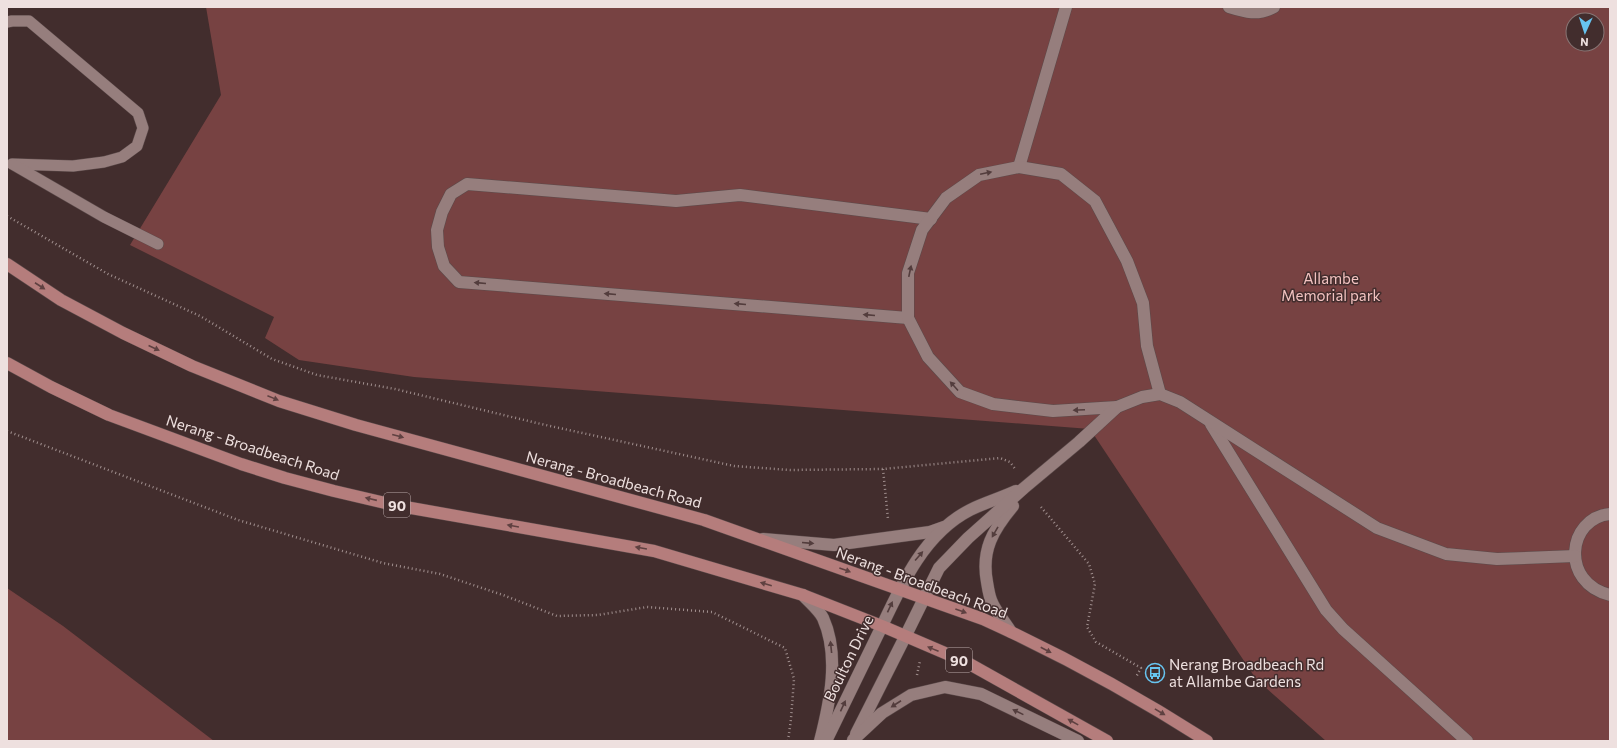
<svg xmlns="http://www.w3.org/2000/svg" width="1617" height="748" font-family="Commissioner,sans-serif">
  <rect width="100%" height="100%" fill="#422d2d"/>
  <!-- green -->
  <g fill="#774242" fill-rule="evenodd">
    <path d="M206,7H1610V741H1326L1256,679L1090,429L414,377L299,360L265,338L274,317L130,245L221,95ZM1573,20H1597V44H1573Z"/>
    <path d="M7,588L63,626L214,741H7Z"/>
  </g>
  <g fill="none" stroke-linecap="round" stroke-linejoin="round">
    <!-- service casing -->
    <g stroke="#5b4a4a" stroke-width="12">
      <g id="service">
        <path d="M7,22L12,21H29L138,113L143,128L137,146L122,157L104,162L73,166L12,164"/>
        <path d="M14,165L104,217L158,244"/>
      </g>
    </g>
    <!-- minor casing -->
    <g stroke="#5b4a4a" stroke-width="13">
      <g id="minor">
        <path d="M1229,7C1245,12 1258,16 1274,7"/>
        <path d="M1019,167L1066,7"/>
        <path d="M908,318L459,282L444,266L438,247L437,230L442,212L451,194L467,184L676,201L740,195L931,219"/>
        <path d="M1117,407L1053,411L993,404L960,392L928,357L908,318V273L922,230L946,198L979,175L1019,167L1061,174L1095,201L1127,261L1143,303L1147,346L1160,394"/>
        <path d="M1211,424L1326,610L1343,629L1467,741"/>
        <path d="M1610,514C1567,518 1560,583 1610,595"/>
        <path d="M763,539L834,545L930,532L944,527"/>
        <path d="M882,626C902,583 925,533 970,510C984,503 1001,498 1016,491"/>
        <path d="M1011,632C1005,622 995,611 991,600C989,595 988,588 987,582C981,550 993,530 1013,506"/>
        <path d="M905,637L939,568L968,538L1024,488L1079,442L1117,407L1142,397L1160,394L1180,402L1377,528L1446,554L1497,559L1575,556"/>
      </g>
    </g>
    <!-- tertiary casing -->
    <g stroke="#5b4a4a" stroke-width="13">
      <g id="tertiary">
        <path d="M803,595C809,602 819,610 823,618C840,656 830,702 820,741"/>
        <path d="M856,734L905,637"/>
        <path d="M853,740L882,713L911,695L945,687L981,694L1078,741"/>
        <path d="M826,741L882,626"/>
      </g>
    </g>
    <!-- primary casing -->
    <g stroke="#5b4a4a" stroke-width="13">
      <g id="primary">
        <path d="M7,264L61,300L123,333L192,366L279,401L356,425L704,520L983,619C1060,654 1135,695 1207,741"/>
        <path d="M7,363L51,387L109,415L241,464L285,478L334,491L394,505L654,551L803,595L882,626L966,662L1107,741"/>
      </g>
    </g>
    <!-- path -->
    <g stroke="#a08f8e" stroke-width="2.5" stroke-dasharray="1 3" stroke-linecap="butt">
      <path d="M7,216L108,274L200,316L272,359L317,375L395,389L541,424L734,466L790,470L883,469L1000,458L1010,462L1016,470"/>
      <path d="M7,431L238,520L383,563L440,574L503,595L557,616L598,615L647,607L712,612L785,648L794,679L791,719L788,741"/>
      <path d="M883,469L888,519"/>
      <path d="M1041,507L1089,564L1095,584L1087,627L1096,642L1141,668L1136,677"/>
      <path d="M917,675L920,661"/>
    </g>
    <!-- service -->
    <use href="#service" stroke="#967e7d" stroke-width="11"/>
    <!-- minor -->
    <use href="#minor" stroke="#967e7d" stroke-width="12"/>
    <!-- tertiary -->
    <use href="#tertiary" stroke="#967e7d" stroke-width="12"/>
    <!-- primary -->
    <use href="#primary" stroke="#b57d7c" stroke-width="12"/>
  </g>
  <!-- one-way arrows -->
  <defs><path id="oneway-solid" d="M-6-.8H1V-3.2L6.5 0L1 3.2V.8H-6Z"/></defs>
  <g fill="#533d3d">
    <use href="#oneway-solid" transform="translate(986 173) rotate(-12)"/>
    <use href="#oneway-solid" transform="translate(910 271) rotate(-78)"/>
    <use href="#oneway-solid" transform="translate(480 283) rotate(-175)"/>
    <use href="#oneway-solid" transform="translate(610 294) rotate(-175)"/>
    <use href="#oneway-solid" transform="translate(740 304) rotate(-175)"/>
    <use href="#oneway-solid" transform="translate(869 315) rotate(-175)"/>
    <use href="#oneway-solid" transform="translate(954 386) rotate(-132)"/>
    <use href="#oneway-solid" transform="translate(1079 410) rotate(177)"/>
    <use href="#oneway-solid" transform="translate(995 532) rotate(120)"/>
    <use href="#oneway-solid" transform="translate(808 543) rotate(5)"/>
    <use href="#oneway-solid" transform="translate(919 556) rotate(-49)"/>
    <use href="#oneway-solid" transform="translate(890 607) rotate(-65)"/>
    <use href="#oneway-solid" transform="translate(831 647) rotate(-96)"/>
    <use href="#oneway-solid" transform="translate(896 704) rotate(147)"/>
    <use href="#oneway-solid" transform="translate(843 706) rotate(-65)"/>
    <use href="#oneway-solid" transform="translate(1018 712) rotate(-154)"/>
  </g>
  <g fill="#5f4141">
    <use href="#oneway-solid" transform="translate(40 286) rotate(33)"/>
    <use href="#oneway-solid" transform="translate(154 348) rotate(25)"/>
    <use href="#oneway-solid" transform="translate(273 398) rotate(22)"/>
    <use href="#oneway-solid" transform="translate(398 436) rotate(15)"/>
    <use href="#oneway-solid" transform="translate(371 499) rotate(-167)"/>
    <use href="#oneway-solid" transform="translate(513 526) rotate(-170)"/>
    <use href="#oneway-solid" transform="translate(641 548) rotate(-170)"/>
    <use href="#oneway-solid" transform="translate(845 570) rotate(20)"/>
    <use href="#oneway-solid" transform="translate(766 584) rotate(-164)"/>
    <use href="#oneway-solid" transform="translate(961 611) rotate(20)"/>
    <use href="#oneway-solid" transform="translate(933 649) rotate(-158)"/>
    <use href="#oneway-solid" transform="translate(1046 650) rotate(28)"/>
    <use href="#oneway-solid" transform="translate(1160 712) rotate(31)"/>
    <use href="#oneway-solid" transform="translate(1073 722) rotate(-151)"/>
  </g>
  <!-- icons -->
  <defs>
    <g id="bus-ring" transform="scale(1)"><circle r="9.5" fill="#422d2d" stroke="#67c4f0" stroke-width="1.5"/><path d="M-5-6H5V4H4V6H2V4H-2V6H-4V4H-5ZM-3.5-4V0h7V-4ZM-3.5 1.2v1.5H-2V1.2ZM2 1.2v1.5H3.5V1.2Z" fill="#67c4f0"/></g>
  </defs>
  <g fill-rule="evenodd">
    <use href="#bus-ring" x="1155" y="673"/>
  </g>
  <g text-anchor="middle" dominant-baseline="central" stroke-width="3" stroke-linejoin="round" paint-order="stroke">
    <!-- shield labels -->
    <g fill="#422d2d" stroke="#baaaaa" stroke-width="1">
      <rect x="384" y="493" width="26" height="24" rx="3"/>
      <rect x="946" y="648" width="26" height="24" rx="3"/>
    </g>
    <g font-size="14" font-weight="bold" fill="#eee0df">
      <text x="397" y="505">90</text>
      <text x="959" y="660">90</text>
    </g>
    <!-- park labels -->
    <g font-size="15" fill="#f3c3c1" stroke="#422d2d">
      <text x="1331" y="278">Allambe<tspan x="1331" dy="17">Memorial park</tspan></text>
    </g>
    <!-- street labels -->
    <g font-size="15" fill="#eee0df" stroke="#422d2d">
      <text transform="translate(253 447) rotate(18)">Nerang - Broadbeach Road</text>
      <text transform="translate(614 479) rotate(15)">Nerang - Broadbeach Road</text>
      <text transform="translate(922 582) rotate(20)">Nerang - Broadbeach Road</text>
      <text transform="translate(848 658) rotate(-64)">Boulton Drive</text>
    </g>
    <!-- poi labels -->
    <g font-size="15" fill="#eee0df" stroke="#422d2d" text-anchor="start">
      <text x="1169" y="664">Nerang Broadbeach Rd<tspan x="1169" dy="17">at Allambe Gardens</tspan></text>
    </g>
  </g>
  <!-- border -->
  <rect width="1617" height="748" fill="none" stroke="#eee0df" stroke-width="16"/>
  <!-- north arrow -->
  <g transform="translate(1585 32) rotate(183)"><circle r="19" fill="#422d2d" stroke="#877574"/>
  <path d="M0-3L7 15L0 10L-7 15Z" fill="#67c4f0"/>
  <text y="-6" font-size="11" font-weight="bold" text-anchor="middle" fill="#eee0df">N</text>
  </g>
</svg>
